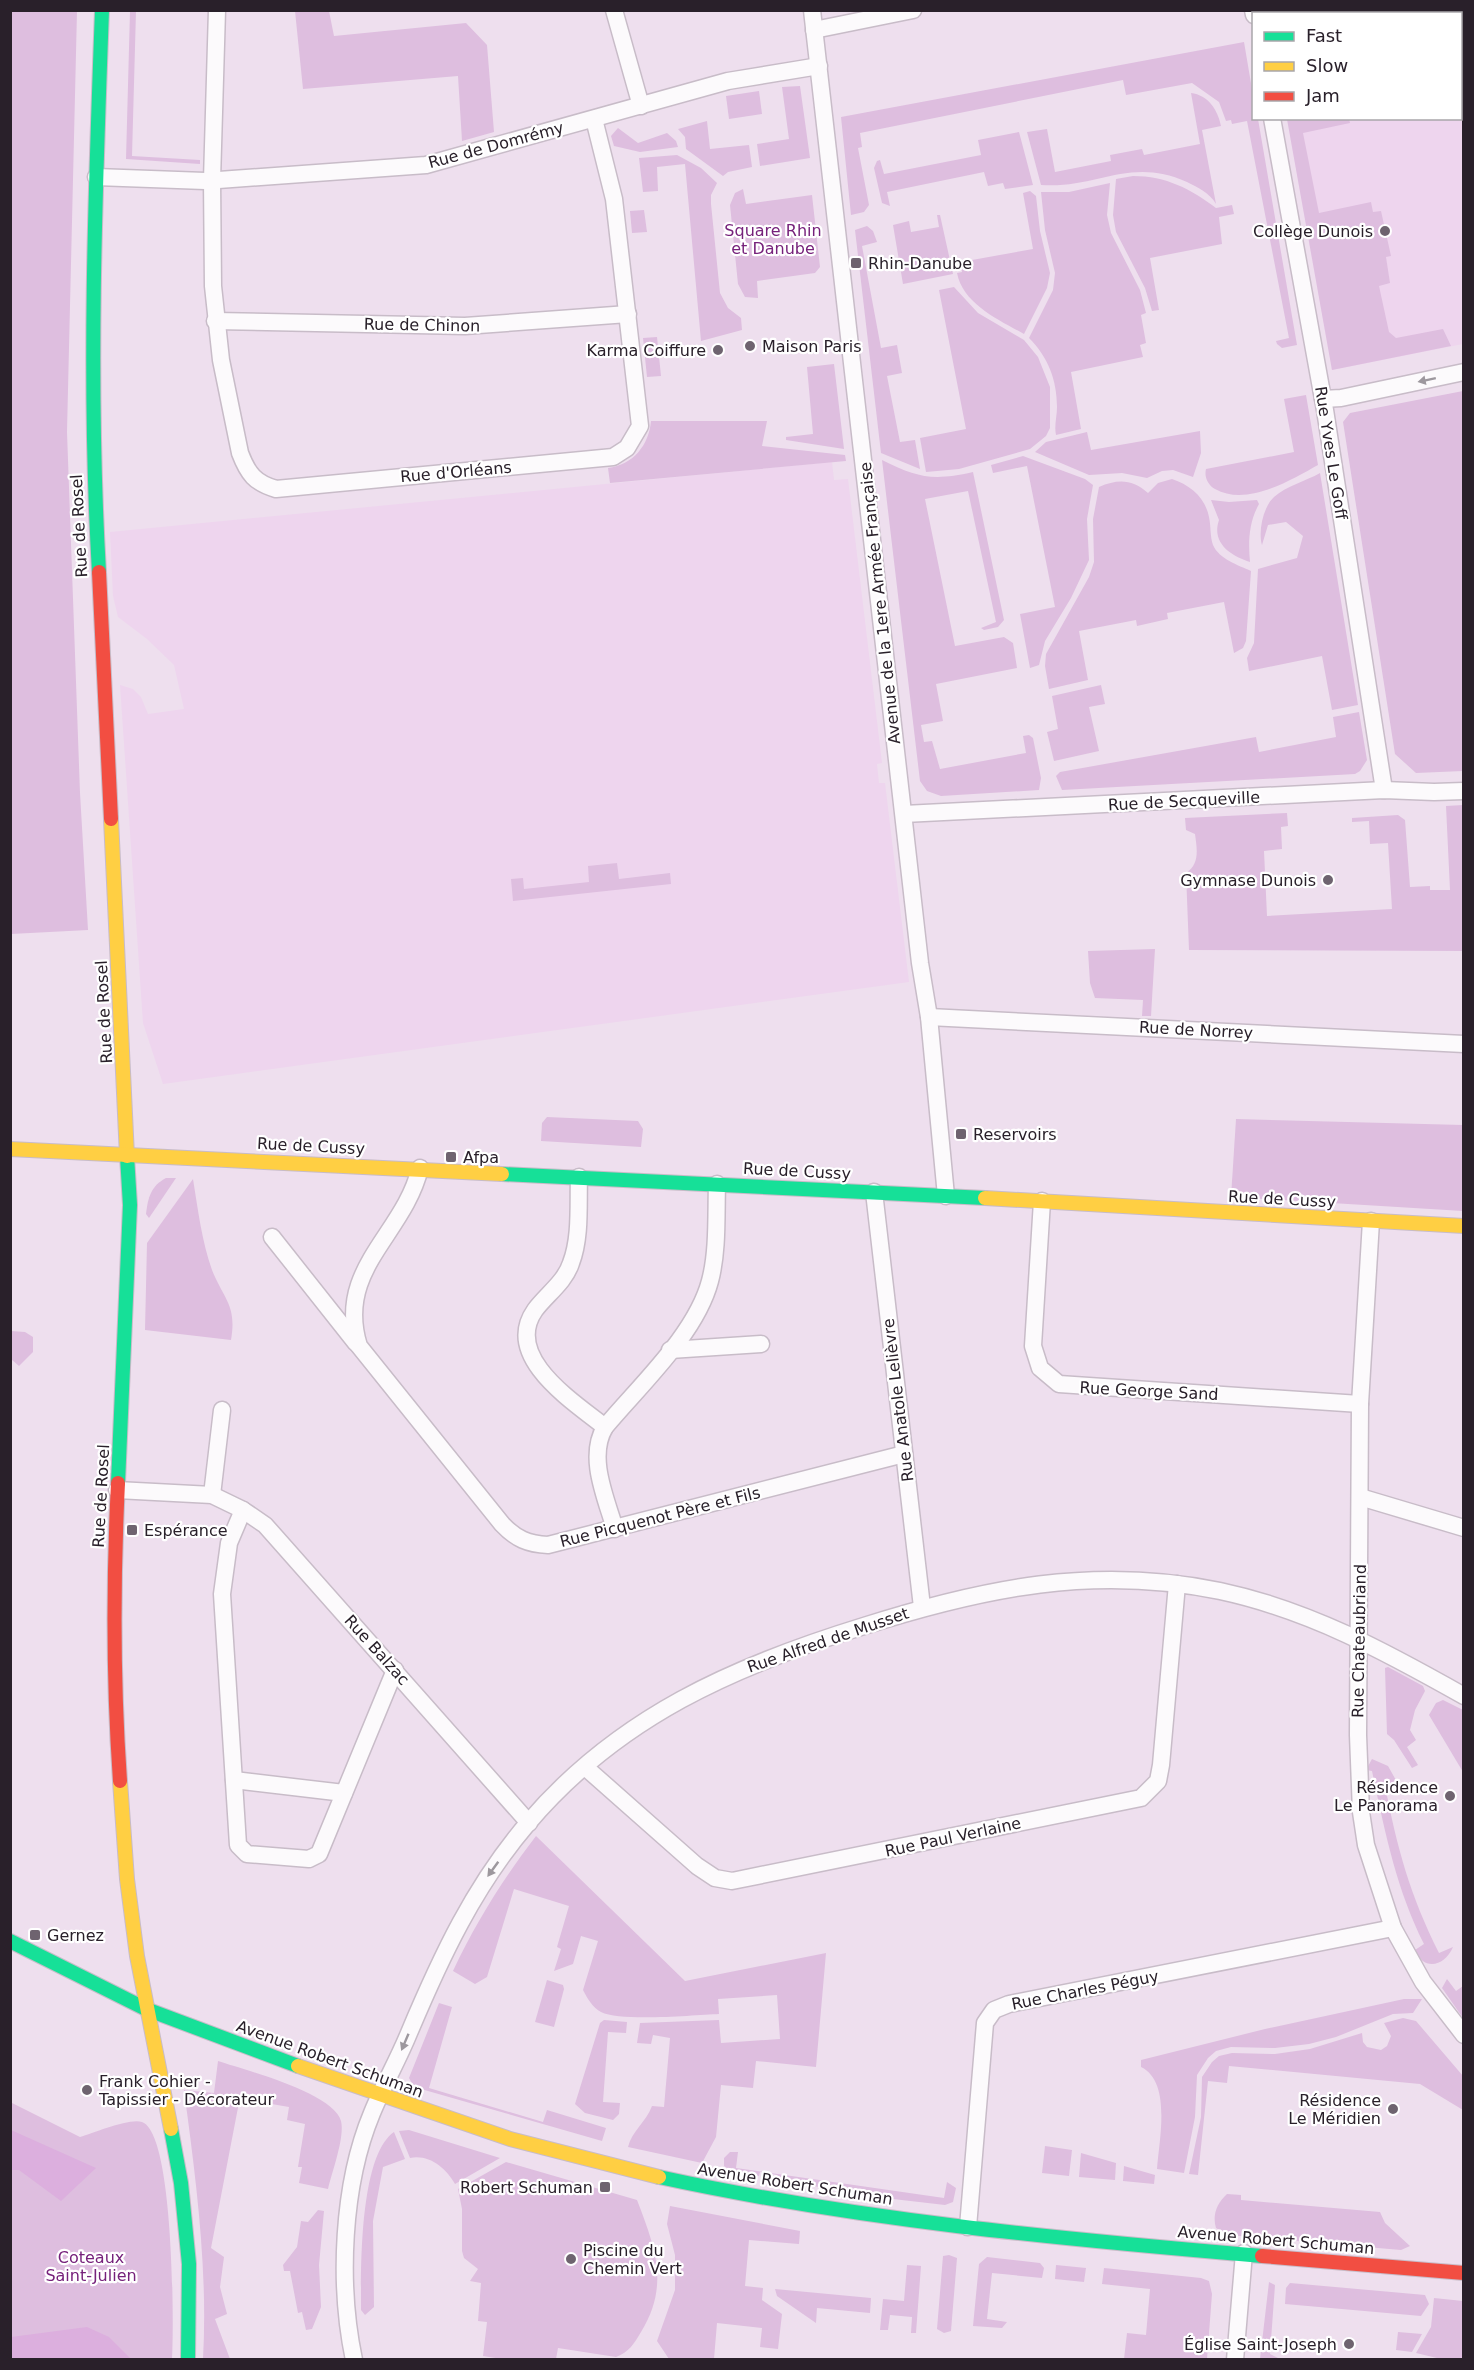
<svg xmlns="http://www.w3.org/2000/svg" width="1474" height="2370" font-family="'DejaVu Sans',sans-serif">
  <rect width="100%" height="100%" fill="#eedfee"/>
  <!-- built -->
  <g fill="#eed5ee">
    <path d="M1391,10L1463,11V344L1332,370L1287,119L1460,118V14L1375,13Z"/>
    <path d="M832,462L834,480L848,479L882,763L877,764L879,783H885L909,982L163,1084L143,1023L120,685L133,689L141,697L148,714L184,709L174,665L147,639L118,617L113,596L110,532Z"/>
  </g>
  <!-- green -->
  <g fill="#debedf">
    <path d="M11,10L77,11L67,432L80,793L88,930L11,934Z"/>
    <path d="M1391,10L1463,11L1461,20L1463,58L1461,59L1460,14L1375,13Z"/>
    <path d="M130,11H136L132,156L200,160V164L126,159Z"/>
    <path d="M295,11H329L334,36L466,23L487,45L494,132L462,141L458,76L303,89Z"/>
    <path d="M1244,42L1253,95L1254,118L1258,119L1297,345L1282,348L1277,344L1276,341L1289,338L1247,121L1232,124L1231,120L1226,121L1219,102L1192,83L1126,95L1123,80L860,133L862,147L858,148L869,205L864,212L851,215L841,117Z"/>
    <path d="M800,86L810,158L760,166L757,144L789,139L782,87Z"/>
    <path d="M759,91L762,114L729,119L726,96Z"/>
    <path d="M1191,93C1208,95 1218,110 1221,126L1202,130L1216,204C1210,193 1197,187 1187,182C1130,156 1097,189 1041,185L1027,132L1047,129L1055,172L1111,161L1110,155L1142,149L1144,155L1200,144Z"/>
    <path d="M1287,119H1349L1350,123L1303,133L1319,213L1371,202L1373,212L1381,211L1391,256L1386,257L1390,283L1379,286L1389,332L1396,338L1443,329L1451,346L1332,370Z"/>
    <path d="M707,121L710,149L749,145L752,167L728,172L723,176L686,149L685,137L678,129Z"/>
    <path d="M618,128L638,143L667,133L676,141L678,147L640,152L614,146L611,136Z"/>
    <path d="M1019,132L1033,185L1005,189L1003,183L988,186L984,172L887,192L890,206L882,203L874,168L877,161L880,160L884,174L981,155L978,140Z"/>
    <path d="M677,155L701,168L717,183L711,195V204L720,293L728,308L741,318L742,330L701,341L685,164L657,167L658,191L643,192L639,158Z"/>
    <path d="M1133,176C1166,176 1191,189 1216,208L1232,205L1234,214L1219,217L1222,244L1150,258L1159,310L1152,311L1145,288L1116,232L1113,215L1116,179Z"/>
    <path d="M1110,183L1107,215L1111,233L1140,290L1146,313L1141,315L1146,343L1140,345L1143,357L1071,372L1081,429L1056,435C1054,426 1057,416 1057,407C1057,380 1048,357 1029,338L1053,290L1055,273L1045,230L1041,192H1069Z"/>
    <path d="M743,189L746,204L812,195L820,267L815,273L757,281L758,298L745,297L738,284L730,205L735,193Z"/>
    <path d="M1030,191L1036,196L1040,231L1050,273L1047,288L1024,334C999,320 963,304 957,273L962,272L961,262L1033,249L1023,193Z"/>
    <path d="M644,210L647,232L632,233L630,211Z"/>
    <path d="M937,215H940L953,274L903,284L893,225L909,221L911,232L939,227Z"/>
    <path d="M867,226L873,231L877,242L862,246L881,348L897,345L902,373L887,376L900,442L915,440L920,469L881,453L855,230Z"/>
    <path d="M954,287L978,313L1024,340L1038,357L1050,387V428L1046,436L1030,449L959,469L926,472L920,438L966,429L939,290Z"/>
    <path d="M657,337L661,376L647,377L643,338Z"/>
    <path d="M834,364L844,449L786,440V437L813,434L807,367Z"/>
    <path d="M1463,391V771L1416,773L1395,754L1343,422L1350,413Z"/>
    <path d="M1306,395L1318,465C1291,480 1247,507 1215,489C1208,485 1204,477 1206,469L1294,452L1284,399Z"/>
    <path d="M651,421H767L762,446L845,455L846,461L610,483L608,468C633,465 649,445 651,421Z"/>
    <path d="M1200,431L1201,453L1193,477L1173,470L1162,471L1147,478L1122,473L1089,475L1035,452L1046,442L1087,432L1091,450Z"/>
    <path d="M1023,456L1085,479L1093,485L1087,519L1089,560L1071,598L1045,641L1039,665L1030,668L1020,614L1055,607L1027,466L993,473L991,465Z"/>
    <path d="M882,460C918,478 933,481 973,472L1004,620L998,627L984,630L981,628L996,622L968,491L925,499L955,646L1004,637L1013,643L1017,668L936,684L943,721L921,725L924,742L932,741L940,769L1026,753L1023,736L1029,735L1033,738L1041,778L1039,790L941,796L927,791L920,781Z"/>
    <path d="M1320,473L1358,705L1332,710L1322,656L1249,671L1247,658L1254,643L1258,569L1297,558L1303,536L1286,522L1268,525L1262,545C1258,532 1263,507 1274,497C1286,486 1306,481 1320,473Z"/>
    <path d="M1172,479C1190,485 1205,497 1209,517C1211,526 1210,537 1213,545C1219,559 1238,565 1251,571L1246,641L1243,648L1234,653L1224,602L1167,613L1168,619L1137,626L1136,620L1079,631L1088,680L1049,689L1045,666L1046,654L1089,577L1094,562L1093,519L1099,487C1118,479 1132,479 1148,493L1158,483Z"/>
    <path d="M1211,500L1229,502L1257,500L1259,504C1249,522 1248,541 1250,562C1231,556 1211,543 1219,520Z"/>
    <path d="M1101,685L1105,704L1089,707L1099,751L1054,761L1047,732L1058,729L1052,696Z"/>
    <path d="M1359,712L1367,760L1360,771L1355,774L1062,790L1056,776L1060,772L1256,737L1259,752L1336,737L1333,717Z"/>
    <path d="M1463,805V951L1189,950L1186,873C1200,864 1197,849 1195,834L1186,830L1185,818L1287,813L1288,826L1281,827L1282,849L1264,851L1267,916L1392,909L1388,843L1370,844L1369,821L1352,822V818L1398,815L1405,820L1410,887L1430,886V890H1450L1446,806Z"/>
    <path d="M617,863L619,879L670,873L671,884L513,901L511,879L523,878L524,889L589,882L588,866Z"/>
    <path d="M1155,949L1151,1016H1142L1143,1000L1095,998L1090,983L1088,951Z"/>
    <path d="M547,1117L638,1121L643,1129L641,1147L541,1141L542,1123Z"/>
    <path d="M1236,1119L1463,1125V1211L1231,1197Z"/>
    <path d="M166,1178H176L149,1218L146,1214C148,1197 151,1186 166,1178Z"/>
    <path d="M193,1179C198,1210 202,1242 212,1270C224,1300 237,1305 231,1340L145,1330L147,1243Z"/>
    <path d="M11,1331L25,1332L33,1337V1352L19,1366L11,1359Z"/>
    <path d="M1388,1667L1423,1686L1425,1691L1415,1710L1410,1730L1416,1740L1407,1747L1418,1765L1412,1768L1394,1740L1387,1734L1385,1668Z"/>
    <path d="M1443,1700L1463,1710V1772L1429,1715L1436,1703Z"/>
    <path d="M1372,1759L1388,1766L1397,1782L1385,1785C1397,1848 1410,1895 1439,1953L1453,1947C1445,1966 1424,1972 1415,1950L1424,1944C1396,1888 1385,1832 1372,1771L1366,1770Z"/>
    <path d="M536,1836L685,1981L826,1953L816,2067L756,2061L753,2088L721,2085L716,2137L702,2163L628,2147C632,2131 646,2122 652,2106L664,2107L670,2038L653,2035L651,2044L637,2043L640,2023L719,2020L721,2043L780,2039L777,1995L718,1999L719,2014C694,2015 621,2022 601,2012C593,2008 587,1998 583,1990L598,1941L581,1936L573,1964L554,1971L561,1949L557,1947L569,1906L514,1889L487,1977L475,1984L453,1971C476,1922 503,1879 536,1836Z"/>
    <path d="M1447,1979L1456,1991L1463,1986V2018L1442,1988Z"/>
    <path d="M547,1980L563,1985L564,1989L554,2027L535,2022Z"/>
    <path d="M1404,1999H1422L1413,2013L1393,2014L1336,2037L1309,2044L1275,2048L1231,2047L1216,2051L1208,2058L1197,2075L1195,2117L1184,2173L1157,2169C1159,2140 1172,2082 1141,2067V2060L1265,2029Z"/>
    <path d="M439,2003L452,2007L429,2088L543,2122L547,2110L606,2128L602,2141L414,2087L409,2078Z"/>
    <path d="M1403,2018L1416,2021L1463,2076V2110L1420,2084L1229,2066L1227,2083L1208,2081L1198,2175L1189,2174L1201,2117L1202,2077L1212,2062L1219,2056L1232,2053L1275,2054L1310,2049L1362,2033L1363,2042L1367,2047L1381,2050L1387,2046L1391,2036L1384,2023Z"/>
    <path d="M604,2020L627,2022L626,2033L608,2032L603,2102L620,2103L619,2114L613,2120L585,2113L575,2104L600,2023Z"/>
    <path d="M218,2061C245,2070 334,2093 341,2121C345,2137 332,2172 328,2189L299,2183L302,2167H298L305,2124L287,2120L289,2107L254,2101L241,2092L211,2248L224,2257L220,2287L227,2314L215,2319L230,2359H203C208,2269 196,2180 184,2090L214,2093Z"/>
    <path d="M10,2102L80,2137C94,2133 129,2118 142,2122C174,2133 174,2325 172,2359H11Z"/>
    <path d="M409,2130L500,2158L455,2184C446,2168 429,2154 410,2158L399,2131Z"/>
    <path d="M394,2132L405,2159L383,2167L373,2221L374,2307L365,2315L361,2310C361,2271 359,2156 394,2132Z"/>
    <path d="M1045,2146L1072,2150L1069,2176L1042,2173Z"/>
    <path d="M730,2152H738L736,2168L944,2198L947,2182L956,2188L953,2202L945,2205L867,2196L776,2179L777,2175L760,2172L759,2176L732,2171L724,2166V2158Z"/>
    <path d="M1081,2153L1116,2163L1115,2180L1079,2177Z"/>
    <path d="M506,2162L637,2200C655,2247 670,2285 641,2332C634,2344 629,2352 616,2357L558,2348L556,2359L508,2360L483,2356L487,2322L478,2321L481,2283L470,2281L478,2269L464,2258L462,2251V2209L458,2189Z"/>
    <path d="M1124,2166L1155,2175L1154,2184L1123,2181Z"/>
    <path d="M1227,2194L1241,2195V2200L1380,2212L1385,2223L1410,2246L1401,2250L1228,2235L1216,2228C1212,2215 1217,2203 1227,2194Z"/>
    <path d="M670,2206L800,2231L799,2244L749,2240L745,2286L763,2288L762,2300L782,2314L778,2349L760,2347L762,2328L717,2323L714,2359H669L657,2341L675,2290V2255L667,2224Z"/>
    <path d="M318,2210L324,2211L319,2265L321,2307L312,2329L306,2330L302,2312L298,2313L290,2271H284L283,2265L297,2247L301,2221L308,2222Z"/>
    <path d="M949,2255L957,2258L951,2331L944,2333L937,2329L943,2256Z"/>
    <path d="M987,2257L1040,2263L1044,2268L1042,2278L992,2273L987,2319L1007,2322L1002,2328L973,2326L979,2264Z"/>
    <path d="M907,2265L921,2266L916,2333H911L912,2317L890,2315L888,2330H880L883,2299L904,2301Z"/>
    <path d="M1056,2265L1086,2268L1084,2282L1055,2279Z"/>
    <path d="M1104,2268L1201,2278L1209,2281L1212,2294L1207,2359H1124L1127,2333L1146,2335L1150,2289L1102,2284Z"/>
    <path d="M1269,2282L1275,2285L1270,2354L1280,2359H1260Z"/>
    <path d="M1290,2283L1425,2295L1429,2304L1421,2316L1285,2304L1286,2288Z"/>
    <path d="M775,2289L871,2298L870,2313L817,2308L816,2323L777,2296Z"/>
    <path d="M1434,2298L1463,2301V2359H1441L1416,2353L1431,2327Z"/>
    <path d="M1398,2332L1422,2334L1412,2352L1396,2350Z"/>
  </g>
  <!-- forest -->
  <g fill="#dcafde">
    <path d="M10,2130H11L96,2168L61,2201L19,2170H11Z"/>
    <path d="M87,2327L109,2337L131,2359H11V2337Z"/>
  </g>
  <g fill="none" stroke-linecap="round" stroke-linejoin="round">
    <!-- street casing -->
    <g stroke="#c8bcc8" stroke-width="19">
      <g id="street">
        <path d="M217,10L212,180L213,286L221,360L240,453C248,474 255,483 276,489L613,457L627,448L640,426L614,199L594,119"/>
        <path d="M614,10L641,106"/>
        <path d="M812,10L920,963L929,1017L946,1196"/>
        <path d="M1253,10L1254,15"/>
        <path d="M814,30L913,10"/>
        <path d="M1272,118L1325,410L1384,790"/>
        <path d="M96,177L205,181L426,165L728,81L819,66"/>
        <path d="M215,321L465,326L628,314"/>
        <path d="M1323,399L1341,398L1464,372"/>
        <path d="M904,814L1384,790L1434,792L1464,791"/>
        <path d="M929,1017L1464,1044"/>
        <path d="M420,1168C404,1235 335,1269 359,1346L502,1524C516,1539 528,1544 548,1545L904,1454"/>
        <path d="M579,1177C578,1204 581,1237 571,1263C565,1282 546,1295 535,1310C502,1357 574,1402 605,1427"/>
        <path d="M874,1192L922,1607"/>
        <path d="M1042,1201L1033,1346L1040,1368L1059,1384L1360,1404"/>
        <path d="M1371,1221L1360,1404L1358,1735L1361,1812L1366,1845L1393,1928L1423,1982L1464,2035"/>
        <path d="M272,1237L356,1343"/>
        <path d="M670,1350L761,1344"/>
        <path d="M117,1490L212,1495L243,1510L265,1525L529,1823"/>
        <path d="M212,1495L222,1410"/>
        <path d="M1360,1497L1464,1528"/>
        <path d="M243,1510L229,1543L222,1594L238,1845L247,1854L309,1859L319,1854L395,1670"/>
        <path d="M615,1529C606,1498 587,1457 605,1427C640,1385 696,1334 710,1281C718,1251 716,1215 717,1184"/>
        <path d="M585,1767L697,1866L715,1878L732,1881L1141,1798L1158,1781L1161,1765L1177,1584"/>
        <path d="M234,1780L344,1793"/>
        <path d="M968,2227L985,2023L994,2010L1009,2004L1393,1928"/>
        <path d="M354,2360C338,2284 342,2185 372,2113C383,2086 398,2060 409,2033C441,1957 474,1886 528,1823C618,1717 734,1666 864,1626C984,1588 1094,1565 1220,1591C1309,1610 1386,1652 1464,1696"/>
        <path d="M1235,2360L1244,2253"/>
      </g>
    </g>
    <!-- fast casing -->
    <g stroke="#c8bcc8" stroke-width="16">
      <g id="fast">
        <path d="M99,572C88,385 95,197 102,10"/>
        <path d="M502,1174L985,1198"/>
        <path d="M118,1483L130,1205L127,1156"/>
        <path d="M10,1941L146,2009L298,2066"/>
        <path d="M171,2129L181,2183L189,2264L188,2360"/>
        <path d="M659,2177C857,2220 1060,2239 1262,2256"/>
      </g>
    </g>
    <!-- slow casing -->
    <g stroke="#c8bcc8" stroke-width="16">
      <g id="slow">
        <path d="M111,819L127,1156"/>
        <path d="M10,1149L502,1174"/>
        <path d="M985,1198L1464,1226"/>
        <path d="M120,1781L127,1879L137,1956L171,2129"/>
        <path d="M298,2066L510,2139L659,2177"/>
      </g>
    </g>
    <!-- jam casing -->
    <g stroke="#c8bcc8" stroke-width="16">
      <g id="jam">
        <path d="M99,572L111,819"/>
        <path d="M118,1483C113,1583 113,1681 120,1781"/>
        <path d="M1262,2256L1464,2273"/>
      </g>
    </g>
    <!-- street -->
    <use href="#street" stroke="#fcfafc" stroke-width="16"/>
    <!-- fast -->
    <use href="#fast" stroke="#16e098" stroke-width="14"/>
    <!-- slow -->
    <use href="#slow" stroke="#ffcf43" stroke-width="14"/>
    <!-- jam -->
    <use href="#jam" stroke="#f24e42" stroke-width="14"/>
  </g>
  <!-- one-way arrows -->
  <defs><path id="oneway-solid" d="M-6-.8H1V-3.2L6.5 0L1 3.2V.8H-6Z" transform="scale(1.5)"/></defs>
  <g fill="#9d989e">
    <use href="#oneway-solid" transform="translate(1427 380) rotate(168)"/>
    <use href="#oneway-solid" transform="translate(493 1869) rotate(126)"/>
    <use href="#oneway-solid" transform="translate(405 2042) rotate(113)"/>
  </g>
  <!-- markers -->
  <g fill="#6e636f" stroke="#fff" stroke-width="2">
    <circle cx="1385" cy="231" r="6"/>
    <rect x="850" y="257" width="12" height="12" rx="3"/>
    <circle cx="750" cy="346" r="6"/>
    <circle cx="718" cy="350" r="6"/>
    <circle cx="1328" cy="880" r="6"/>
    <rect x="955" y="1128" width="12" height="12" rx="3"/>
    <rect x="445" y="1151" width="12" height="12" rx="3"/>
    <rect x="126" y="1524" width="12" height="12" rx="3"/>
    <circle cx="1450" cy="1796" r="6"/>
    <rect x="29" y="1929" width="12" height="12" rx="3"/>
    <circle cx="87" cy="2090" r="6"/>
    <circle cx="1393" cy="2109" r="6"/>
    <rect x="599" y="2181" width="12" height="12" rx="3"/>
    <circle cx="571" cy="2259" r="6"/>
    <circle cx="1349" cy="2344" r="6"/>
  </g>
  <g text-anchor="middle" dominant-baseline="central" stroke-width="4.5" stroke-linejoin="round" paint-order="stroke">
    <!-- street labels -->
    <g font-size="16" fill="#29202a" stroke="#fff">
      <text transform="translate(496 145) rotate(-15)">Rue de Domrémy</text>
      <text transform="translate(422 325) rotate(1)">Rue de Chinon</text>
      <text transform="translate(1331 453) rotate(81)">Rue Yves Le Goff</text>
      <text transform="translate(456 472) rotate(-5)">Rue d'Orléans</text>
      <text transform="translate(79 526) rotate(-93)">Rue de Rosel</text>
      <text transform="translate(880 603) rotate(-96)">Avenue de la 1ere Armée Française</text>
      <text transform="translate(1184 801) rotate(-3)">Rue de Secqueville</text>
      <text transform="translate(104 1012) rotate(-93)">Rue de Rosel</text>
      <text transform="translate(1196 1030) rotate(3)">Rue de Norrey</text>
      <text transform="translate(311 1146) rotate(3)">Rue de Cussy</text>
      <text transform="translate(797 1171) rotate(3)">Rue de Cussy</text>
      <text transform="translate(1282 1199) rotate(3)">Rue de Cussy</text>
      <text transform="translate(1149 1391) rotate(3)">Rue George Sand</text>
      <text transform="translate(898 1400) rotate(-97)">Rue Anatole Lelièvre</text>
      <text transform="translate(101 1496) rotate(-87)">Rue de Rosel</text>
      <text transform="translate(660 1517) rotate(-14)">Rue Picquenot Père et Fils</text>
      <text transform="translate(828 1640) rotate(-19)">Rue Alfred de Musset</text>
      <text transform="translate(1359 1641) rotate(-89)">Rue Chateaubriand</text>
      <text transform="translate(377 1650) rotate(48)">Rue Balzac</text>
      <text transform="translate(953 1837) rotate(-12)">Rue Paul Verlaine</text>
      <text transform="translate(1085 1990) rotate(-11)">Rue Charles Péguy</text>
      <text transform="translate(330 2059) rotate(20)">Avenue Robert Schuman</text>
      <text transform="translate(795 2184) rotate(9)">Avenue Robert Schuman</text>
      <text transform="translate(1276 2240) rotate(5)">Avenue Robert Schuman</text>
    </g>
    <!-- park labels -->
    <g font-size="16" fill="#76217b" stroke="#fff">
      <text x="773" y="230">Square Rhin<tspan x="773" dy="18">et Danube</tspan></text>
      <text x="91" y="2257">Coteaux<tspan x="91" dy="18">Saint-Julien</tspan></text>
    </g>
    <!-- poi labels -->
    <g font-size="16" fill="#29202a" stroke="#fff" text-anchor="start">
      <text x="1373" y="231" text-anchor="end">Collège Dunois</text>
      <text x="868" y="263">Rhin-Danube</text>
      <text x="762" y="346">Maison Paris</text>
      <text x="706" y="350" text-anchor="end">Karma Coiffure</text>
      <text x="1316" y="880" text-anchor="end">Gymnase Dunois</text>
      <text x="973" y="1134">Reservoirs</text>
      <text x="463" y="1157">Afpa</text>
      <text x="144" y="1530">Espérance</text>
      <text x="1438" y="1787" text-anchor="end">Résidence<tspan x="1438" dy="18">Le Panorama</tspan></text>
      <text x="47" y="1935">Gernez</text>
      <text x="99" y="2081">Frank Cohier -<tspan x="99" dy="18">Tapissier - Décorateur</tspan></text>
      <text x="1381" y="2100" text-anchor="end">Résidence<tspan x="1381" dy="18">Le Méridien</tspan></text>
      <text x="593" y="2187" text-anchor="end">Robert Schuman</text>
      <text x="583" y="2250">Piscine du<tspan x="583" dy="18">Chemin Vert</tspan></text>
      <text x="1337" y="2344" text-anchor="end">Église Saint-Joseph</text>
    </g>
  </g>
  <!-- border -->
  <rect width="1474" height="2370" fill="none" stroke="#29202a" stroke-width="24"/>
  <!-- legend -->
  <rect x="1252" y="12" width="210" height="108" fill="#ffffff" stroke="#a9a6aa" stroke-width="1.5"/>
  <rect x="1264" y="32" width="30" height="9" fill="#16e098" stroke="#a9a6aa" stroke-width="1.5"/>
  <text x="1306" y="42" font-size="18" fill="#29202a">Fast</text>
  <rect x="1264" y="62" width="30" height="9" fill="#ffcf43" stroke="#a9a6aa" stroke-width="1.5"/>
  <text x="1306" y="72" font-size="18" fill="#29202a">Slow</text>
  <rect x="1264" y="92" width="30" height="9" fill="#f24e42" stroke="#a9a6aa" stroke-width="1.5"/>
  <text x="1306" y="102" font-size="18" fill="#29202a">Jam</text>
</svg>
